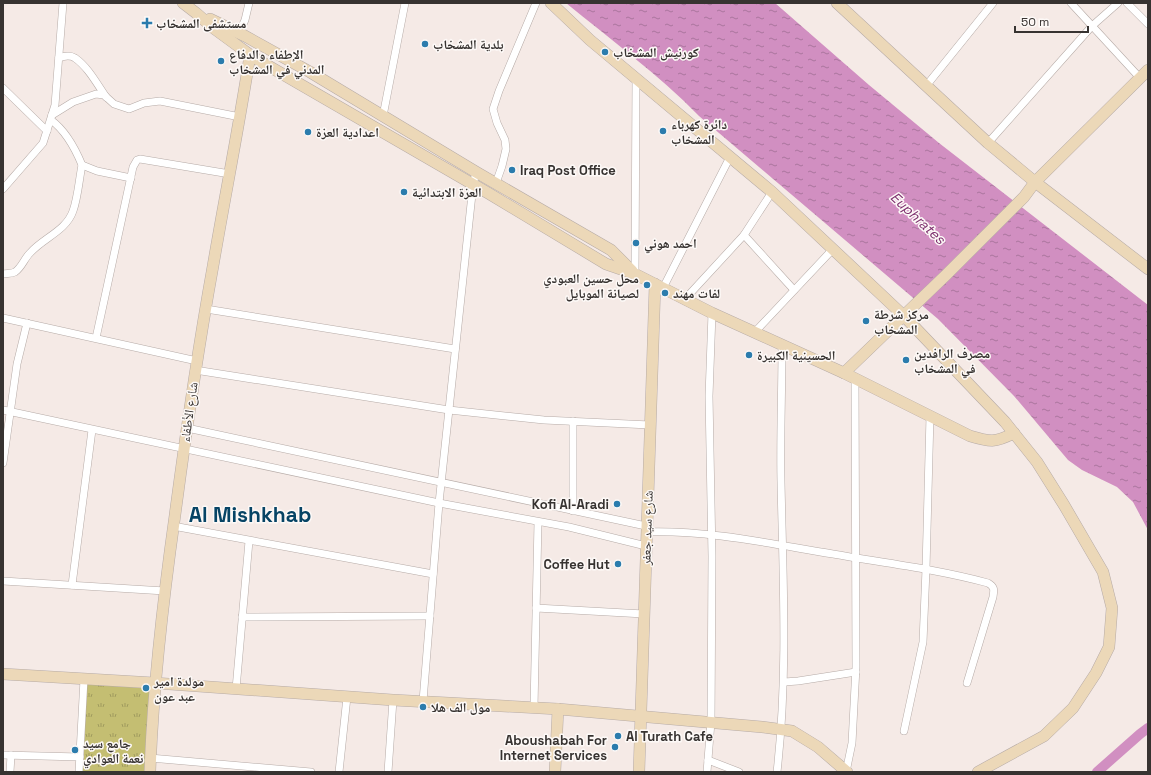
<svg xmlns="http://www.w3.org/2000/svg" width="1151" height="775" font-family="'Space Grotesk','Noto Naskh Arabic',sans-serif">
  <defs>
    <pattern id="park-tufts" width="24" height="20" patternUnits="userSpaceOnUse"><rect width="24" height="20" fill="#c4be72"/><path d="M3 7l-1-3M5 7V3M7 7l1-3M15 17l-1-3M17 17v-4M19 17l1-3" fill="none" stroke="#a09b5e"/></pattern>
    <pattern id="water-ripples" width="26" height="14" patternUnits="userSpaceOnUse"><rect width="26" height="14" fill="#d18fc1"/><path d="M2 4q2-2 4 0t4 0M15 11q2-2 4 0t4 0" fill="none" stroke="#aa759d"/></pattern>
  </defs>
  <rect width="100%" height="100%" fill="#f5eae6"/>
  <!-- park -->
  <path fill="url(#park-tufts)" d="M87,682L152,686L146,772H80Z"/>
  <!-- water -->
  <path fill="url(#water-ripples)" d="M566,3H775L869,85L939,143L1148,305V530L1133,502L1117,487L1082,470L1068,460L1014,396L938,319L699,116C658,74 611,40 566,3Z"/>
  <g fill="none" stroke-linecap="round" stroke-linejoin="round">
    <!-- canal -->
    <path stroke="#d18fc1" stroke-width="10" d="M1097,772L1140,734L1148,728"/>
    <!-- street casing -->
    <g stroke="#b6aba7" stroke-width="8">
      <g id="street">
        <path d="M1071,3L1140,78"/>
        <path d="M1127,3L1148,24"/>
        <path d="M239,33L245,20L249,3"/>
        <path d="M59,58C64,56 70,55 75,58C88,67 97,84 106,97"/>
        <path d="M926,86L993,3"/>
        <path d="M3,88L47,131"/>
        <path d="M52,115L73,102L96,94L104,95L114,104L129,109L144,103L160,101L240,117"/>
        <path d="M383,116L405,3"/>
        <path d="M51,120C66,131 75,148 82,165L97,171L131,178"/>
        <path d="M988,143L1092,26L1118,3"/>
        <path d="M496,183L502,166L506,149L505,140L497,123L493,109L499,91L536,3"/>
        <path d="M3,189L43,143L55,105L63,3"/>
        <path d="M744,235L794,290"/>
        <path d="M3,274C7,273 11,274 15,272C22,267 24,259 30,253C43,238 66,231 73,211C78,197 79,180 82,165"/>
        <path d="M635,274L636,79"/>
        <path d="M663,288L730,157"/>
        <path d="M685,299L744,235L772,192"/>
        <path d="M206,309L455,349"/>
        <path d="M3,318L197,361"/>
        <path d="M754,333L833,249"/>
        <path d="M96,338L133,167L137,160L140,159L230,174"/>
        <path d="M195,370L449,410L544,420L650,425"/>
        <path d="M3,410L439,503L569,527L646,546"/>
        <path d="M573,421V511"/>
        <path d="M187,428L646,526"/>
        <path d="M3,463L17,364L27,323"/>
        <path d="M173,526L433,574"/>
        <path d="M646,532C709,530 771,544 833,554C885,563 936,569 988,583C995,587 994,590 993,597L967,683"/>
        <path d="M3,581L165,591"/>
        <path d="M72,585L92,430"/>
        <path d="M536,608L644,614"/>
        <path d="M242,617L430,616"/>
        <path d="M784,682L798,681L856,672"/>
        <path d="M236,689L249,541"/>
        <path d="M423,701L439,503L473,185L476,172"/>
        <path d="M534,707L538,522"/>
        <path d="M904,731L923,642L926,569L930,416"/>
        <path d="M3,755L80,757"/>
        <path d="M150,758L311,772"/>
        <path d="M708,760L739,772"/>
        <path d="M10,772L11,755"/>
        <path d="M79,772L84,679"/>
        <path d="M339,772L347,697"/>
        <path d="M388,772L393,700"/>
        <path d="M707,772L711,722L712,556L709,396L712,313"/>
        <path d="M777,772C788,676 783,579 781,482C780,437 782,391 782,346"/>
        <path d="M846,772L852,743L856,667L855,378"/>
      </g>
    </g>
    <!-- secondary casing -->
    <g stroke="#b6aba7" stroke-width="12">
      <g id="secondary">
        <path d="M183,3L196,13L212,27L253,57L488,193L606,264L635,274L712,313L844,373L970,436C990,442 995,443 1014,433"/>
        <path d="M551,3L590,40L772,192L904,316L1005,422L1037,462L1064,505L1103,572L1112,608L1109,647L1096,673L1073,708L1044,736L978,772"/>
        <path d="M837,3L988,143L1035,182L1148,269"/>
        <path d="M210,19L245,36L310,72L476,172L611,250L632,271"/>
        <path d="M844,373L946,275L1024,197L1035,182L1148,70"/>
        <path d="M3,674L155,683L393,700L558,709L762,727L792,731L818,747L847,772"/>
        <path d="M150,772C153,686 163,600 175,515C186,432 198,349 213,266C225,196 239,126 250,55"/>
        <path d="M555,772L558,709"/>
        <path d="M639,772L655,284"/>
      </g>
    </g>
    <!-- street -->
    <use href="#street" stroke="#fff" stroke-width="7"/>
    <!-- secondary -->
    <use href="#secondary" stroke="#ecd8b8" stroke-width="11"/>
  </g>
  <!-- markers -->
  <g fill="#2b7cad" stroke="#fdf9f7" stroke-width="1.5">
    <path d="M145 17h4v4h4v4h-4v4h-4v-4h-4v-4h4z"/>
    <circle cx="425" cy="44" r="4"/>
    <circle cx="605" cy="52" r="4"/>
    <circle cx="221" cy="61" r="4"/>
    <circle cx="663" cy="131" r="4"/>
    <circle cx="308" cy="132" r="4"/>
    <circle cx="512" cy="170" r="4"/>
    <circle cx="404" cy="192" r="4"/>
    <circle cx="636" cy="243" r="4"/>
    <circle cx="647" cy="285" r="4"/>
    <circle cx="665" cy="293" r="4"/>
    <circle cx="866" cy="321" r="4"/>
    <circle cx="749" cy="355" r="4"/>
    <circle cx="906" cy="360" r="4"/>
    <circle cx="617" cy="504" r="4"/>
    <circle cx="618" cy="564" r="4"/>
    <circle cx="146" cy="688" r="4"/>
    <circle cx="423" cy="707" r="4"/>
    <circle cx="618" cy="736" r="4"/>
    <circle cx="615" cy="747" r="4"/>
    <circle cx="75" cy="750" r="4"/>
  </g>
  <g text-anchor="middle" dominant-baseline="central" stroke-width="3" stroke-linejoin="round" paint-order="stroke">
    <!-- poi labels -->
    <g font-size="13" font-weight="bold" fill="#373331" stroke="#fdf9f7" text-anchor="start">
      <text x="156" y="23">مستشفى المشخاب</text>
      <text x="433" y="44">بلدية المشخاب</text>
      <text x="613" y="52">كورنيش المشخاب</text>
      <text x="229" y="54">الإطفاء والدفاع<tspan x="229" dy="15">المدني في المشخاب</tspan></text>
      <text x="671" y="124">دائرة كهرباء<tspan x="671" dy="15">المشخاب</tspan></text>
      <text x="316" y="132">اعدادية العزة</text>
      <text x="520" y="170">Iraq Post Office</text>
      <text x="412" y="192">العزة الابتدائية</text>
      <text x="644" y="243">احمد هوني</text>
      <text x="639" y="278" text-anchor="end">محل حسين العبودي<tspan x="639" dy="15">لصيانة الموبايل</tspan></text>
      <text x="673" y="293">لفات مهند</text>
      <text x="874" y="314">مركز شرطة<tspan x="874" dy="15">المشخاب</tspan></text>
      <text x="914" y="353">مصرف الرافدين<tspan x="914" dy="15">في المشخاب</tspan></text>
      <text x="757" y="355">الحسينية الكبيرة</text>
      <text x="609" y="504" text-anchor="end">Kofi Al-Aradi</text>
      <text x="610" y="564" text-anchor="end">Coffee Hut</text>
      <text x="154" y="681">مولدة امير<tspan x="154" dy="15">عبد عون</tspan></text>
      <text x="431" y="707">مول الف هلا</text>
      <text x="626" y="736">Al Turath Cafe</text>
      <text x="607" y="740" text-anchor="end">Aboushabah For<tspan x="607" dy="15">Internet Services</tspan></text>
      <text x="83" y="743">جامع سيد<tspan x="83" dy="15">نعمة العوادي</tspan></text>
    </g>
    <!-- street labels -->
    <g font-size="13" fill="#373331" stroke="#fdf9f7">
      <text transform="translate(189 412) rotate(-82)">شارع الأطفاء</text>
      <text transform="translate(647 528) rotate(-88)">شارع سيد جعفر</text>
    </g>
    <!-- water labels -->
    <g font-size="14" font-style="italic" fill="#7d2f6e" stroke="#fdf9f7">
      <text transform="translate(918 218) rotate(43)">Euphrates</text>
    </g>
    <!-- town labels -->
    <g font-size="21" font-weight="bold" fill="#074465" stroke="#fdf9f7">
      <text x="250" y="514">Al Mishkhab</text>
    </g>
  </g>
  <!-- border -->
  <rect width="1151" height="775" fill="none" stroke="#373331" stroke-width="8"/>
  <!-- scale -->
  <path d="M1015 26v6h73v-6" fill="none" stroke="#373331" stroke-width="2"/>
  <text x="1021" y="26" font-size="12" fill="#373331" stroke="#fdf9f7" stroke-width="3" paint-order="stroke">50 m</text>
</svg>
